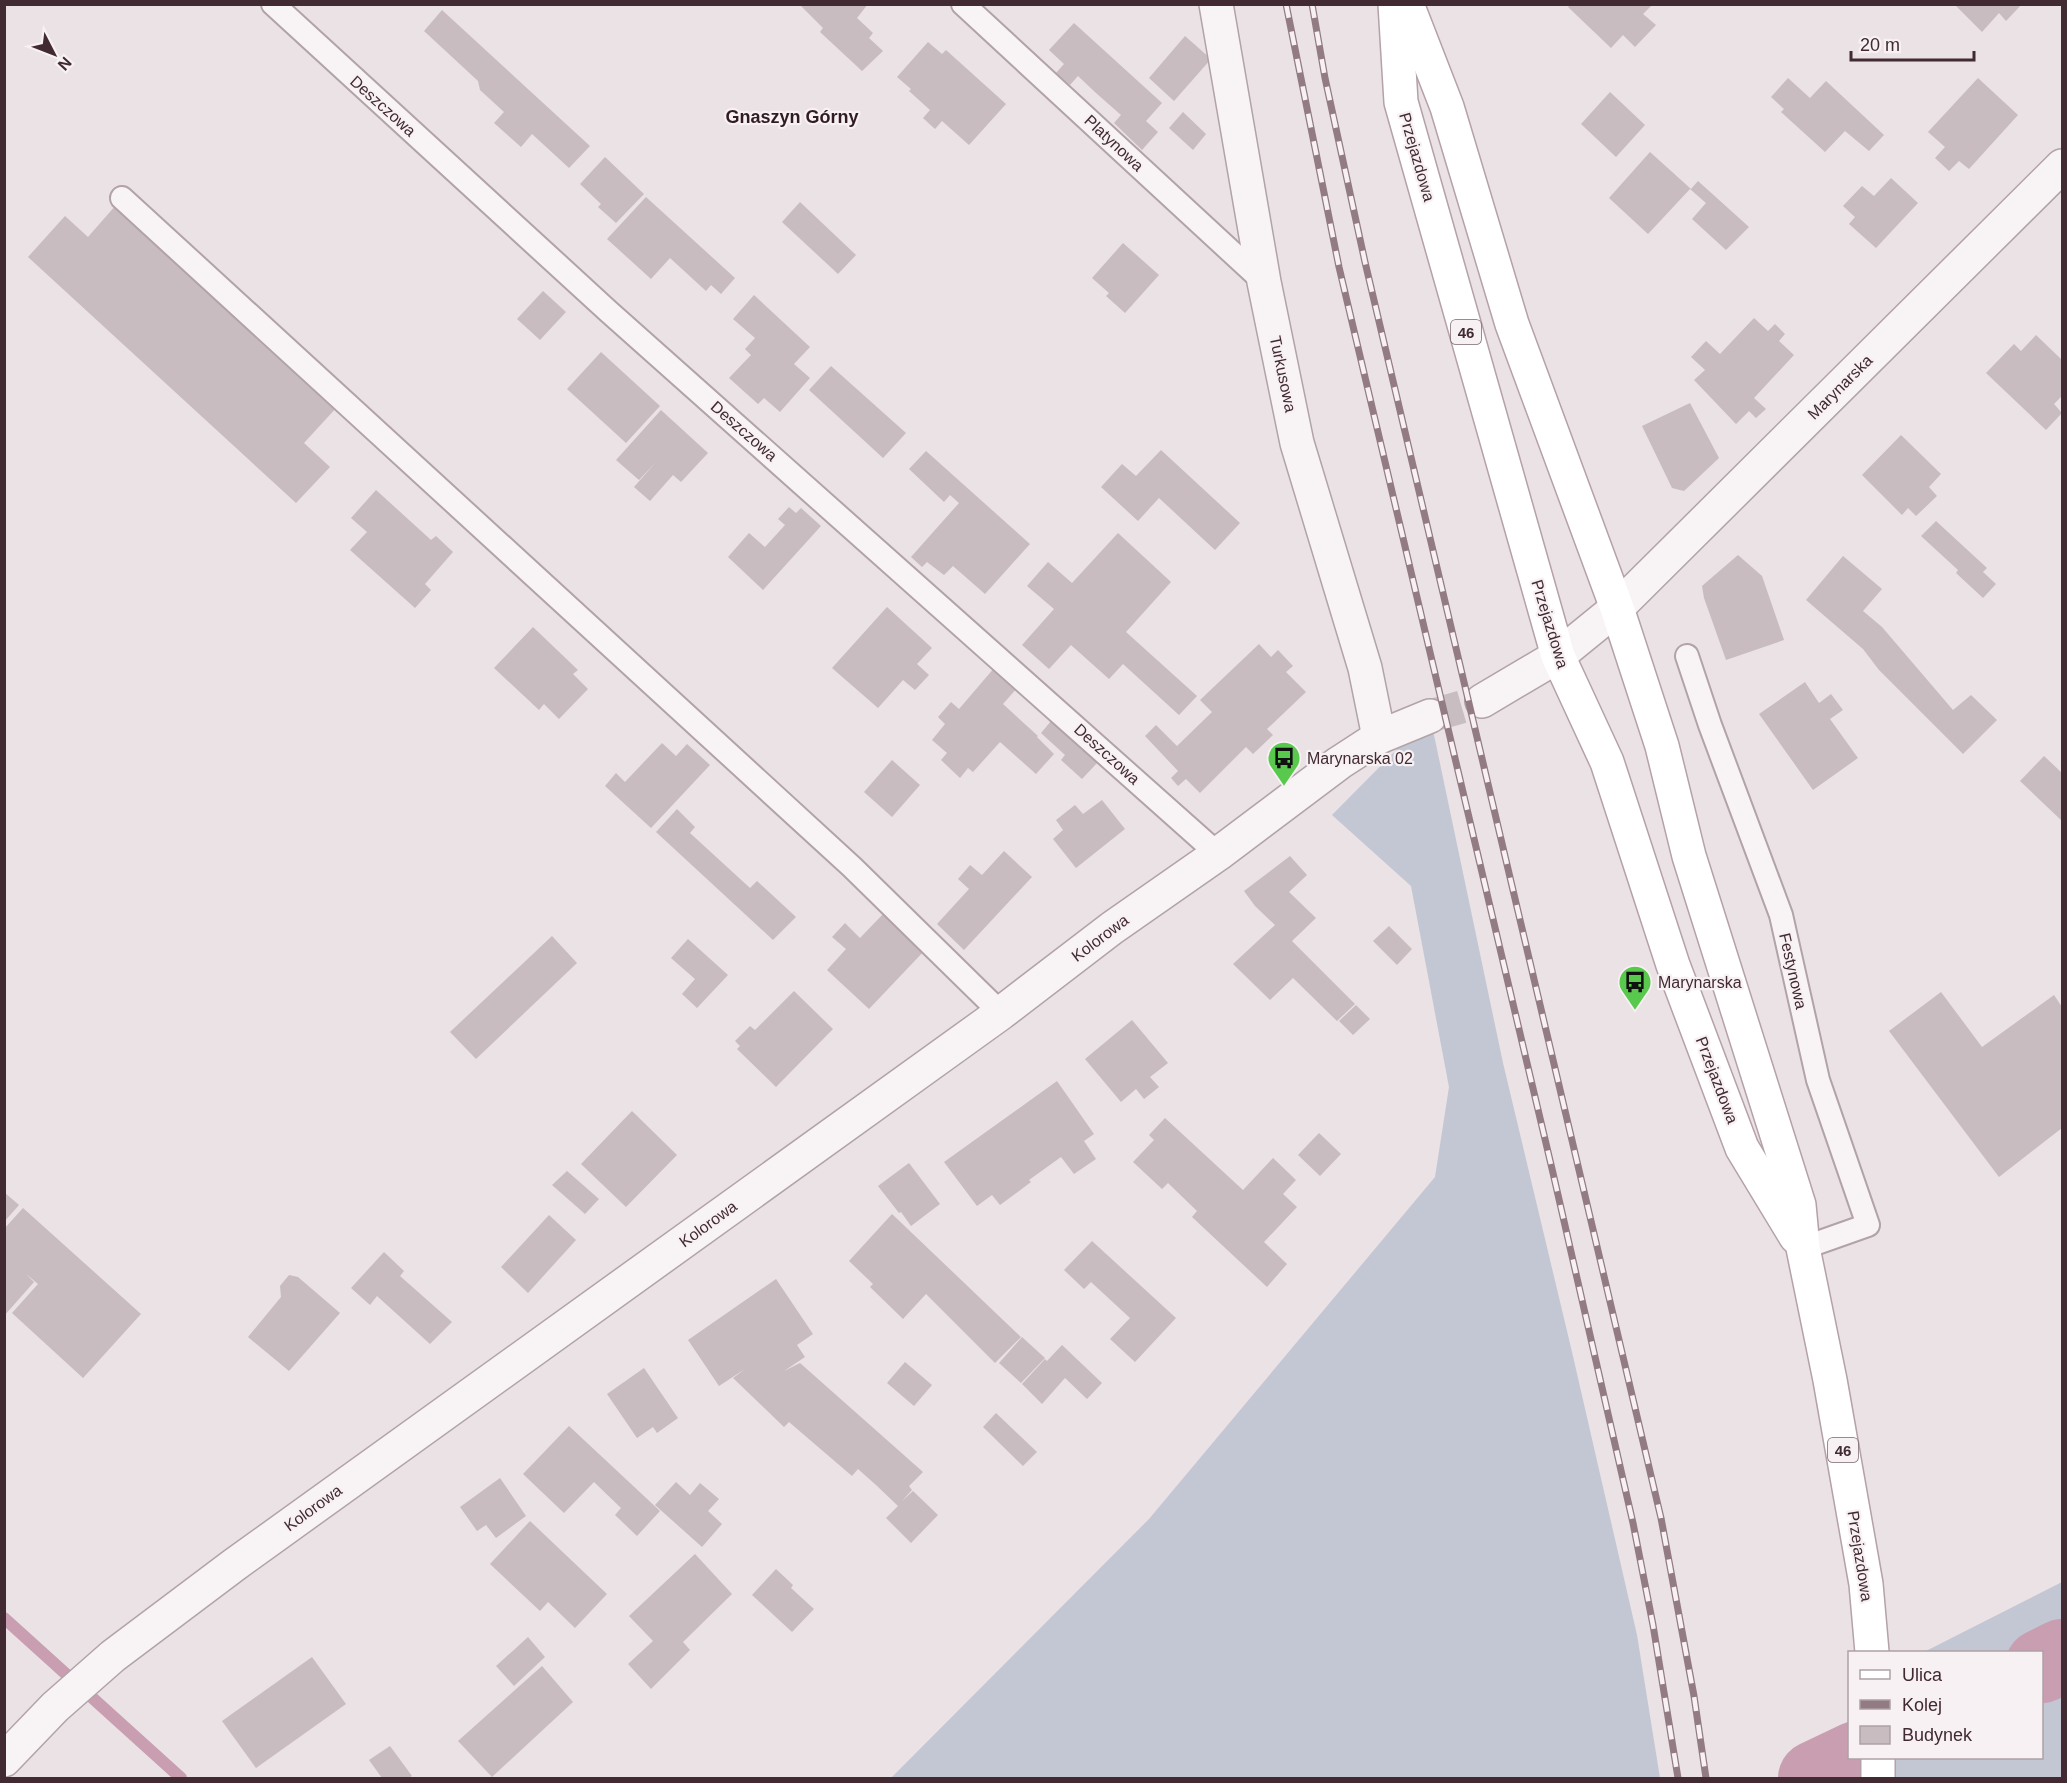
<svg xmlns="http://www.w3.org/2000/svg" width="2067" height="1783" font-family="Arial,sans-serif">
  <rect width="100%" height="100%" fill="#eae2e4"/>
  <!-- grass -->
  <g fill="#c3c6d3">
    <path d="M1430,716L1503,1063L1572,1352L1637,1635L1660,1778H891L1149,1519L1435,1177L1449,1087L1411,886L1332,815Z"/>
    <path d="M2062,1582V1778H1878V1758H2042V1652H1924Z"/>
  </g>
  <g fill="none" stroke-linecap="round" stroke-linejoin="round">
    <!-- stream -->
    <path stroke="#c89eb0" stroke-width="12" d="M4,1618L181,1778"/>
    <!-- river -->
    <g stroke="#c89eb0" stroke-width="74">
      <path d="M2042,1666L2062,1656"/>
      <path d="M1815,1778L1857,1758"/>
    </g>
  </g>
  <!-- building -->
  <g fill="#c9bcc0">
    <path d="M799,4H868L857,18L873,33L869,38L883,51L862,71L820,32L823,28Z"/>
    <path d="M1954,4H2022L2006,21L1999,13L1982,32Z"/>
    <path d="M1570,5H1652L1643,14L1656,25L1635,47L1623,35L1611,48L1568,7Z"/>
    <path d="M442,10L590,146L569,168L532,134L521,147L494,123L504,112L480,90L478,81L424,31Z"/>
    <path d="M1074,23L1162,103L1146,121L1158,132L1142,150L1114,123L1121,115L1096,93L1078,76L1070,85L1056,73L1064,64L1049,50Z"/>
    <path d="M1185,36L1211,59L1174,101L1149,78Z"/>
    <path d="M928,42L942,54L946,50L1006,104L969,145L942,121L935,129L923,118L930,110L909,91L911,89L897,77Z"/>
    <path d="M1788,78L1810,98L1826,81L1884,135L1869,151L1845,131L1825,152L1781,112L1784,109L1771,97Z"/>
    <path d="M1978,78L2018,115L1969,169L1959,161L1949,171L1935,158L1945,147L1928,132Z"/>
    <path d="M1610,92L1645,125L1616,157L1581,124Z"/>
    <path d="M1183,112L1206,134L1193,150L1169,128Z"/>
    <path d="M1650,152L1691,189L1698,181L1749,227L1726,250L1692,219L1706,203L1690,189L1648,234L1609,198Z"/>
    <path d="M605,157L644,194L616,223L598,207L601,204L580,184Z"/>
    <path d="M1891,178L1918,203L1876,248L1849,224L1855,217L1843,206L1862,186L1874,196Z"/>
    <path d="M646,197L735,278L721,294L711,285L706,291L670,258L651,279L607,239Z"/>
    <path d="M800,202L856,255L838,274L782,222Z"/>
    <path d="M116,205L337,407L304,443L330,467L296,503L28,257L65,216L88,237Z"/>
    <path d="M1123,243L1159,275L1125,313L1106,296L1109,293L1092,278Z"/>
    <path d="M543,291L566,312L540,340L517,319Z"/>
    <path d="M754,295L810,347L794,364L810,378L780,412L764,398L758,404L729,378L751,355L745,349L755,338L733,319Z"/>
    <path d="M1754,318L1768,331L1775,324L1785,334L1779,341L1794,355L1754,398L1766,409L1756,418L1749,411L1736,424L1694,380L1705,370L1691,357L1706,341L1720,354Z"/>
    <path d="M2036,335L2062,360V396L2054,404L2062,413L2046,430L1986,373L2014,344L2021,351Z"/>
    <path d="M601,352L660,406L626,443L567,389Z"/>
    <path d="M831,366L906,433L883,458L809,390Z"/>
    <path d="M1690,403L1719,458L1684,491L1672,488L1642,426Z"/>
    <path d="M661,410L708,453L681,482L673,475L650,501L634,487L656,462L639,480L616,460Z"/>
    <path d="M1901,435L1941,474L1929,487L1937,496L1916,516L1908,508L1902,515L1862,475Z"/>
    <path d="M1161,450L1240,523L1215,550L1159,498L1138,521L1101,487L1122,464L1136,476Z"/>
    <path d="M926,451L1030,544L985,594L953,566L944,575L927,562L922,567L911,557L959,503L950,495L944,502L909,469Z"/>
    <path d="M376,490L431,540L436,536L453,552L425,584L431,590L415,608L350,550L367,532L351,518Z"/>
    <path d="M789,507L796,513L801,508L821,526L763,590L728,557L749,533L765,547L785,525L778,519Z"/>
    <path d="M1936,521L1987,568L1983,572L1996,584L1983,598L1956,573L1958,570L1921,536Z"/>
    <path d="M1118,533L1171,582L1126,632L1197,696L1179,715L1123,664L1109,679L1071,645L1049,669L1022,645L1054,609L1027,586L1048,562L1072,583Z"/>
    <path d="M1738,555L1762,576L1784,640L1726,660L1704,598L1702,586Z"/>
    <path d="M1843,556L1882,589L1863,611L1882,627L1953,710L1971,695L1997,720L1963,754L1879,670L1863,649L1806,600Z"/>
    <path d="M887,607L932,648L917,664L929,675L915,690L903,680L878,708L832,668Z"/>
    <path d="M533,627L578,670L573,674L588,689L559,719L544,704L539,710L494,668Z"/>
    <path d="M1259,644L1271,657L1278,650L1293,666L1286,672L1306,692L1267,729L1273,735L1253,754L1246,747L1200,793L1186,779L1178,786L1171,778L1178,771L1145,736L1156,725L1177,746L1212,712L1200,700Z"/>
    <path d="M995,667L1018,687L1003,704L1038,736L1037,737L1054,754L1036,774L1000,742L973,772L968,768L960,778L941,760L947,753L932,740L945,724L938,717L951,702L959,709Z"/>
    <path d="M1805,682L1819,703L1831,694L1843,710L1830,719L1858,758L1813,790L1759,714Z"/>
    <path d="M1052,720L1098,762L1082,779L1061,760L1065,755L1041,733Z"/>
    <path d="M662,743L676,756L687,744L710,765L651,828L605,786L616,773L625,782Z"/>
    <path d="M2044,756L2062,773V821L2020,781Z"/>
    <path d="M892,760L920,785L892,817L864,792Z"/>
    <path d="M1102,800L1125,829L1076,868L1053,839L1063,830L1056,820L1075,805L1083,814Z"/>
    <path d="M677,809L695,827L690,833L750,888L757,881L796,917L773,940L656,832Z"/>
    <path d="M1004,851L1032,877L964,950L937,924L969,889L958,879L970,865L982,875Z"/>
    <path d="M1290,856L1307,875L1289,892L1316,918L1292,941L1355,1004L1337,1021L1293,978L1270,1000L1233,964L1275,925L1255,906L1244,891Z"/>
    <path d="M885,912L925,950L869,1009L827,970L846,949L832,937L845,923L860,938Z"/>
    <path d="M1389,926L1412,949L1397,965L1373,941Z"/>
    <path d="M552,936L577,963L476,1059L450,1032Z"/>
    <path d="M688,939L728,975L697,1008L682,994L695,979L671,958Z"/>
    <path d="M794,991L833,1029L776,1087L737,1049L740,1046L735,1041L750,1026L755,1030Z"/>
    <path d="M1941,992L1982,1047L2054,995L2062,1007V1128L1999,1177L1889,1031Z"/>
    <path d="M1356,1005L1370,1019L1353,1035L1339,1021Z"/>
    <path d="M1132,1020L1168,1063L1150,1077L1159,1087L1144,1099L1136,1089L1121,1102L1085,1059Z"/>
    <path d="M1057,1081L1094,1134L1084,1141L1096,1159L1074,1174L1061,1157L1029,1180L1031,1182L1000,1205L992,1195L977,1206L944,1162Z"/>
    <path d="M632,1111L677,1155L626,1207L581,1164Z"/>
    <path d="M1165,1118L1243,1190L1273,1158L1296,1180L1283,1194L1297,1207L1264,1242L1287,1264L1267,1287L1192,1217L1197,1211L1168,1183L1162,1189L1133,1162L1154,1140L1149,1135Z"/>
    <path d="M1319,1133L1341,1154L1320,1176L1298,1155Z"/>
    <path d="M909,1163L940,1204L911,1226L901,1212L899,1213L878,1186Z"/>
    <path d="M567,1171L599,1199L585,1214L552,1185Z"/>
    <path d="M4,1192L19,1205L4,1222Z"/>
    <path d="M23,1208L141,1314L83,1378L12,1313L38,1284L26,1274L34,1282L4,1316V1229Z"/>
    <path d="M892,1214L1021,1337L995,1363L926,1294L903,1319L870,1287L873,1284L849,1261Z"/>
    <path d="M549,1215L576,1240L528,1293L501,1267Z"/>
    <path d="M1092,1241L1176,1318L1135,1362L1110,1339L1130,1318L1091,1282L1084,1289L1064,1270Z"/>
    <path d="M384,1252L404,1271L400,1276L452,1322L430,1344L377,1296L370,1305L351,1288Z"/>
    <path d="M289,1275L298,1277L340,1313L289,1371L248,1337L281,1297L280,1286Z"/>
    <path d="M776,1279L813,1334L797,1345L805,1357L784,1371L800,1363L923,1472L909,1486L912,1490L902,1501L913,1491L938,1515L911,1543L886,1518L898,1506L876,1485L858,1469L852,1476L789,1422L784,1427L733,1378L745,1369L719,1386L688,1340Z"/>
    <path d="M1022,1337L1045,1358L1021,1383L999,1363Z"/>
    <path d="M1062,1345L1102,1383L1087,1399L1065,1378L1042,1404L1022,1384L1045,1359L1047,1361Z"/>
    <path d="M905,1362L932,1385L914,1406L887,1383Z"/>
    <path d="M644,1368L678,1418L657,1433L653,1427L637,1438L607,1394Z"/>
    <path d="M996,1413L1037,1452L1023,1466L983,1427Z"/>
    <path d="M569,1426L660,1511L637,1536L615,1515L621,1508L594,1482L564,1513L523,1474Z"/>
    <path d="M500,1478L526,1516L496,1538L486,1525L477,1531L460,1507Z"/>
    <path d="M676,1482L690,1495L700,1483L719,1499L708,1511L722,1524L702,1547L655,1505Z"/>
    <path d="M530,1521L607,1594L575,1628L548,1602L540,1611L490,1564Z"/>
    <path d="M695,1554L732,1594L683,1642L690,1650L651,1689L628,1664L653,1641L629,1616Z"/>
    <path d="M776,1569L793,1585L791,1588L814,1609L792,1632L752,1595Z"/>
    <path d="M528,1637L545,1657L514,1686L496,1666Z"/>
    <path d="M312,1657L346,1704L256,1768L222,1721Z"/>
    <path d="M542,1666L573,1702L492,1777L458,1741Z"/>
    <path d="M390,1746L412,1776L408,1778H382L369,1760Z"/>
  </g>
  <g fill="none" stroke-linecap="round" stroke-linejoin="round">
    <!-- tertiary-tunnel -->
    <path stroke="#c8bdc0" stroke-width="33" stroke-dasharray="33 16" stroke-linecap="butt" d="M1430,716L1482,701"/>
    <!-- service casing -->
    <g stroke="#b1a3a7" stroke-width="26">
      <g id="service">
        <path d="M273,4L608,311L1218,854"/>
        <path d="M963,4L1264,282"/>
        <path d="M122,198L852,867L1001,1013"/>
        <path d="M1687,656L1710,725L1781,915L1818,1080L1868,1225L1803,1248"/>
      </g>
    </g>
    <!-- minor casing -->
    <g stroke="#b1a3a7" stroke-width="36">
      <g id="minor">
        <path d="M1216,4L1264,282L1297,443L1365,668L1379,737"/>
        <path d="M1617,608L2062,166"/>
      </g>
    </g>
    <!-- tertiary casing -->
    <g stroke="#b1a3a7" stroke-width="36">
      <g id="tertiary">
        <path d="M1482,701L1558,656L1617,608"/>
        <path d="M4,1760L55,1707L113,1656L234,1565L1001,1013L1112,928L1218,854L1339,763L1379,737L1430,716"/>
      </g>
    </g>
    <!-- primary casing -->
    <g stroke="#b5a1a8" stroke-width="36">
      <g id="primary">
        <path d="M1395,4L1401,102L1558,656L1607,762L1673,965L1742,1148L1796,1237"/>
        <path d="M1407,4L1447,107L1512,324L1617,608L1662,746L1689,856L1799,1205L1803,1248L1830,1380L1866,1584L1872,1652"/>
        <path d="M1878,1758V1778"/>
      </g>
    </g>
    <!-- service -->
    <use href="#service" stroke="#f8f4f5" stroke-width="22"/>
    <!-- minor -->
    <use href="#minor" stroke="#f8f4f5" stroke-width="33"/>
    <!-- tertiary -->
    <use href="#tertiary" stroke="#f8f4f5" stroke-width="33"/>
    <!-- primary -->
    <use href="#primary" stroke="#fff" stroke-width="33"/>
    <!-- rail casing -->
    <g stroke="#937b83" stroke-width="7">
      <g id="rail">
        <path d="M1286,4L1339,267L1553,1173L1633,1523L1653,1625L1678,1778"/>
        <path d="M1312,4L1325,78L1365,262L1661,1518L1694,1696L1706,1778"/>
      </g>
    </g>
    <!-- rail -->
    <use href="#rail" stroke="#f7f1f3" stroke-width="4.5" stroke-dasharray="14" stroke-linecap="butt"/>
  </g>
  <!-- icons -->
  <defs>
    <g id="bus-pin" transform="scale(1.725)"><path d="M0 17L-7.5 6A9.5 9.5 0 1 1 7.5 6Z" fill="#58c94c" stroke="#f7f1f3"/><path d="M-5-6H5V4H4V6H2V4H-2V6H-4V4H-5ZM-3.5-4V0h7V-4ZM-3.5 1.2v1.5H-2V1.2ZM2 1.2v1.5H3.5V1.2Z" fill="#111"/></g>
  </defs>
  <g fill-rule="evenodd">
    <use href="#bus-pin" x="1284" y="758"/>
    <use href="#bus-pin" x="1635" y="982"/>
  </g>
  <g text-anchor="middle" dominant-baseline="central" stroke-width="4.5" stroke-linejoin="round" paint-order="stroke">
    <!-- shield labels -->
    <g fill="#f7f1f3" stroke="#78666b" stroke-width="1.5">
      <rect x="1451" y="320" width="30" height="24" rx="4.5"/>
      <rect x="1828" y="1438" width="30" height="24" rx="4.5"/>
    </g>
    <g font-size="15" font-weight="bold" fill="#412a31">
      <text x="1466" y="332">46</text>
      <text x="1843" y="1450">46</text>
    </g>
    <!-- street labels -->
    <g font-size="16" fill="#412a31" stroke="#f7f1f3">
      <text transform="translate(383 106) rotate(42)">Deszczowa</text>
      <text transform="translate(1114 143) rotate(43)">Platynowa</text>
      <text transform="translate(1417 157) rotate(74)">Przejazdowa</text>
      <text transform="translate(1283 374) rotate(78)">Turkusowa</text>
      <text transform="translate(1840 387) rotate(-45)">Marynarska</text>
      <text transform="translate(744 431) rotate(41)">Deszczowa</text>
      <text transform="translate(1550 624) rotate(73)">Przejazdowa</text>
      <text transform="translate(1107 754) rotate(42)">Deszczowa</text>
      <text transform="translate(1100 938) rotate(-37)">Kolorowa</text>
      <text transform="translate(1793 971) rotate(77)">Festynowa</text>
      <text transform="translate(1717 1080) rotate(69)">Przejazdowa</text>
      <text transform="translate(708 1224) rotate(-36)">Kolorowa</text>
      <text transform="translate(313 1508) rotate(-36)">Kolorowa</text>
      <text transform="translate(1860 1556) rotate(81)">Przejazdowa</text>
    </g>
    <!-- poi labels -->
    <g font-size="16" fill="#412a31" stroke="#f7f1f3" text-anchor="start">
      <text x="1307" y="758">Marynarska 02</text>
      <text x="1658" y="982">Marynarska</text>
    </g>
    <!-- neighbourhood labels -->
    <g font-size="18" font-weight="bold" fill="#321c23" stroke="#f7f1f3">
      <text x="792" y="117">Gnaszyn Górny</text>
    </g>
  </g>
  <!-- border -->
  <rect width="2067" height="1783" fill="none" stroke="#412a31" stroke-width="12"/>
  <!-- legend -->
  <rect x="1848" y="1651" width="195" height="108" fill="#f7f1f3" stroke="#aea1a5" stroke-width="1.5"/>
  <rect x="1860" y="1670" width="30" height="9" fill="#ffffff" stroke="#aea1a5" stroke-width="1.5"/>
  <text x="1902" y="1681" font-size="18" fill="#412a31">Ulica</text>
  <rect x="1860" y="1700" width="30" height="9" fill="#937b83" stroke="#aea1a5" stroke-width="1.5"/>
  <text x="1902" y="1711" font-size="18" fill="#412a31">Kolej</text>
  <rect x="1860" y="1726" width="30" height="18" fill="#c9bcc0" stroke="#aea1a5" stroke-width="1.5"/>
  <text x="1902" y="1741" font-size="18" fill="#412a31">Budynek</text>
  <!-- north arrow -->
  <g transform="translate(54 54) rotate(132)" stroke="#f7f1f3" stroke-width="4.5" paint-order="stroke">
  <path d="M0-4.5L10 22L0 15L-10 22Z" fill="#412a31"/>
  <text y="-9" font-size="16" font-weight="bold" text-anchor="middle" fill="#412a31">N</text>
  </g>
  <!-- scale -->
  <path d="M1851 51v9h123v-9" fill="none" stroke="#412a31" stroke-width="3"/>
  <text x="1860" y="51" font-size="18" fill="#412a31" stroke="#f7f1f3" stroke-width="4.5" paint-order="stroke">20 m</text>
</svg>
